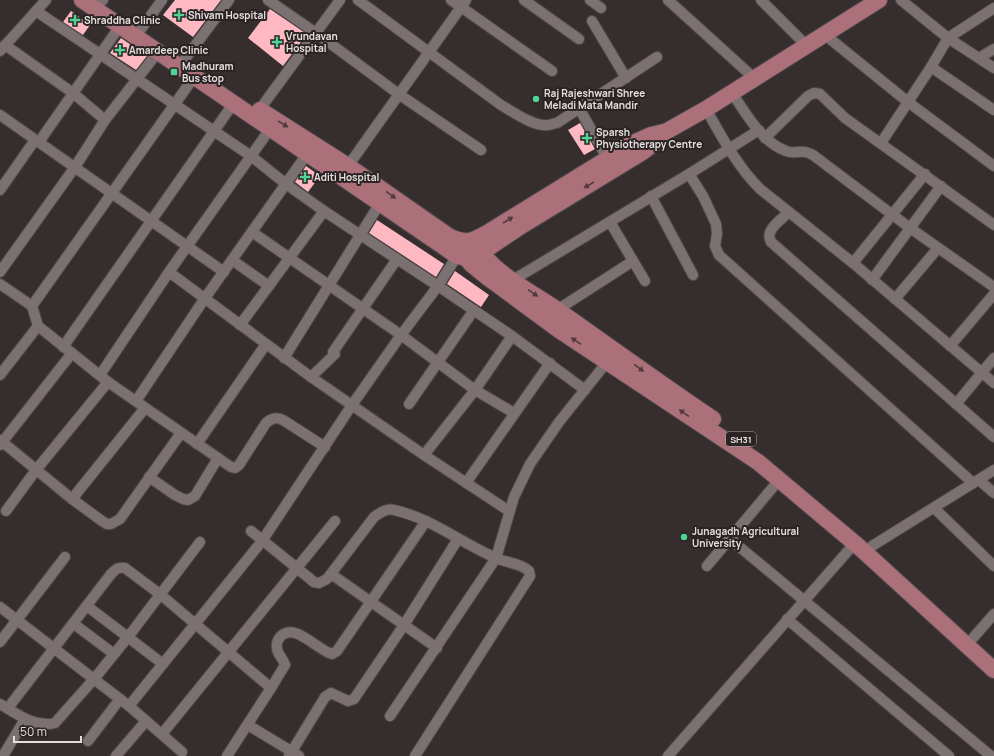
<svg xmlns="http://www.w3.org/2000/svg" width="994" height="756" font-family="Manrope,sans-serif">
  <rect width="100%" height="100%" fill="#352d2e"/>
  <!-- building -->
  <g fill="#fdb8c1">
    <path d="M175,0H221L193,37L163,15Z"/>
    <path d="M270,9L307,34L283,66L248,38Z"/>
    <path d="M71,11L90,25L83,35L63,22Z"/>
    <path d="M121,38L147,56L136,70L110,53Z"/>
    <path d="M580,123L595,149L584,155L568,130Z"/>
    <path d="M306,166L320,176L308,192L295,182Z"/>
    <path d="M377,220L444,264L436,277L369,233Z"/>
    <path d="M455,271L489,295L481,307L447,284Z"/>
  </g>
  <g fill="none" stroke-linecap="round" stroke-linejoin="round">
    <!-- street casing -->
    <g stroke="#514a4a" stroke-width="12">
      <g id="street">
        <path d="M268,0L316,33L400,95L481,150"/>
        <path d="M358,0L501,105C513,112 534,127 548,125C551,125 554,123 557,123L657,57"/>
        <path d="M451,0L552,71"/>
        <path d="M524,0L579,39"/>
        <path d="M590,0L601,8"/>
        <path d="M668,0L754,78"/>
        <path d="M761,0L806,45"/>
        <path d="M901,0L948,38L994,68"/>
        <path d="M102,1L103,0"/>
        <path d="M36,11L251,156L286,184L324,211L438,286L512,336L585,390"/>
        <path d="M592,21L626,78"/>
        <path d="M141,29L162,0"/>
        <path d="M824,34L908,102L994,166"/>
        <path d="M5,45L73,93L105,120"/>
        <path d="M0,51L46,0"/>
        <path d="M979,58L994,49"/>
        <path d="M185,59L229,0"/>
        <path d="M931,67L994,110"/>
        <path d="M732,93C746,113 761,142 786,151C793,154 798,151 805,152C807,152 811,154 813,155L910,228L994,287"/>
        <path d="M579,108L610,163"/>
        <path d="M260,109L340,0"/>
        <path d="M706,109C722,137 737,166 760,189L853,263L994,383"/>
        <path d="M0,115L224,272"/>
        <path d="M765,138L808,96L814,93L820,94L845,118L994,225"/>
        <path d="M39,142L120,26"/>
        <path d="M881,143L931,67L948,38L994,8"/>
        <path d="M348,166L466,0"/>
        <path d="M689,174L703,196L716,224L717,234L715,246L719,255L973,483"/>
        <path d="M0,190L35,140"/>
        <path d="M651,196L693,275"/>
        <path d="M789,212C781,220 764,230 771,242L994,437"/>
        <path d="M610,222L645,281"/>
        <path d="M252,232L401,335L475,390L514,413"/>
        <path d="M232,260L269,286"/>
        <path d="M853,263L925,174"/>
        <path d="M0,272L75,167L105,120L158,52"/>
        <path d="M169,272L311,377L424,455L509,511"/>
        <path d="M513,280L689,174L759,130"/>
        <path d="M872,280L941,186"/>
        <path d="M0,284L32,306L38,326L0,375"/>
        <path d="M895,299L938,248"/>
        <path d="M32,306L194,77"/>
        <path d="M557,310L633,261"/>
        <path d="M240,325L324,211"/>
        <path d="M38,326L108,382L231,467L235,468L239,465L266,423C272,418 276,417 283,420L325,447"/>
        <path d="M950,346L994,294"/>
        <path d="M63,347L233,104"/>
        <path d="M333,352L397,259"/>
        <path d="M284,358L380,203"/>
        <path d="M100,375L169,272L270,129"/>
        <path d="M311,377L335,354"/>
        <path d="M136,401L205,298L307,154"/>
        <path d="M409,404L474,310"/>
        <path d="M956,404L994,358"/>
        <path d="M0,440L72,499L102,521L107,524H111L120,519L181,433"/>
        <path d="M197,444L266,344"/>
        <path d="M0,445L72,353"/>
        <path d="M424,455L475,390L512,336"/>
        <path d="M149,477L175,495L183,499L188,500L195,496L218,458"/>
        <path d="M979,480L994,493"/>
        <path d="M466,483L550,363"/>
        <path d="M72,499L145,408"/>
        <path d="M934,508L994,566"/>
        <path d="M6,511L36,470L108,382"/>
        <path d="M251,531L314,582L319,583L327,579L374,517C380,513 386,508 394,510C431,518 461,543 496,558C506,563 521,563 529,571L530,576L415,756"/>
        <path d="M730,539L991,756"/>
        <path d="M872,546L994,470"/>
        <path d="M707,566L779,480"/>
        <path d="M331,574L437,648"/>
        <path d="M87,606L163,664"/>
        <path d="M0,607L129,706L182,752"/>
        <path d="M787,619L949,756"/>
        <path d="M74,624L114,654"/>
        <path d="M973,638L994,614"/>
        <path d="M0,642L65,557"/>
        <path d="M0,704C17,714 35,728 55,723L94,679L128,637L200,542"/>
        <path d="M129,706L262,541L352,405L401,335L438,286L457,256"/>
        <path d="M8,708L111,574C116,569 118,567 125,568L161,595L271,688"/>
        <path d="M390,716L496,558L514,497L530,464L559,422L607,362"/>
        <path d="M248,725L299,756"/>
        <path d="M162,734L335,521"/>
        <path d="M88,741L120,699"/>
        <path d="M3,756L25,719"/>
        <path d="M116,756L146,721"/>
        <path d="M227,756L271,688L285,665C283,658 277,654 277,648C276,644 278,639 280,637C294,621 317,650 332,654L337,651L426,521"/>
        <path d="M289,756L325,697L331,693L348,701L354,699L404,625L458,539"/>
        <path d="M668,756L855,543"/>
      </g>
    </g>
    <!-- primary casing -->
    <g stroke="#514a4a" stroke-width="18">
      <g id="primary">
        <path d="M82,0L444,247L457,256L466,258L481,253L518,228L641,153L656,142L667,131L706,109L879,0"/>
        <path d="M260,110L348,166L450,237C467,244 471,242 487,233L633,143L651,135L664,132"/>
        <path d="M461,241L466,258L471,264L487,277L559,330L758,462L858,546L994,670"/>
        <path d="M477,245C489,271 535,294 559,311C610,347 661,384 713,419"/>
      </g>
    </g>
    <!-- street -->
    <use href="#street" stroke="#7b7172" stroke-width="10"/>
    <!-- primary -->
    <use href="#primary" stroke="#ab707a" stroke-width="16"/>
  </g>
  <!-- one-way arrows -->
  <defs><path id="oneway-solid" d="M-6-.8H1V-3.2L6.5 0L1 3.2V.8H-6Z"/></defs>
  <g fill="#513a3e">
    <use href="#oneway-solid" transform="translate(283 124) rotate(32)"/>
    <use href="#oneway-solid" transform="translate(589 185) rotate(149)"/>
    <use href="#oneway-solid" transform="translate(391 195) rotate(36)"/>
    <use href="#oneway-solid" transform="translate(508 220) rotate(-31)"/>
    <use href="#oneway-solid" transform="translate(533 293) rotate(34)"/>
    <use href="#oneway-solid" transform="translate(576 341) rotate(-146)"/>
    <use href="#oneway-solid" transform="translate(639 368) rotate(36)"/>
    <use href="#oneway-solid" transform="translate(684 413) rotate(-146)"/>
  </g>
  <!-- markers -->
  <g fill="#51d397" stroke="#2b2324" stroke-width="1.5">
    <path d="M177 9h4v4h4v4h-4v4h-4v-4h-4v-4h4z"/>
    <path d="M73 14h4v4h4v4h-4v4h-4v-4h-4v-4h4z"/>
    <path d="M275 36h4v4h4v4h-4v4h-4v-4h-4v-4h4z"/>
    <path d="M118 44h4v4h4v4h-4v4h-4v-4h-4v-4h4z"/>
    <rect x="170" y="68" width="8" height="8" rx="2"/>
    <circle cx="536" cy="99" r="4"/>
    <path d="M585 132h4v4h4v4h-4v4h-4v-4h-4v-4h4z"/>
    <path d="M303 171h4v4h4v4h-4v4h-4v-4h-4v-4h4z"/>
    <circle cx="684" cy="537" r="4"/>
  </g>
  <g text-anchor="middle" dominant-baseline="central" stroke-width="4" stroke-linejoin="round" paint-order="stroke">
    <!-- shield labels -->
    <rect fill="#2b2324" stroke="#aca7a7" stroke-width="1" x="726" y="432" width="30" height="14" rx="3"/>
    <g font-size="9" font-weight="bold" fill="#e4dfdf">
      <text x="741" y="439">SH31</text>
    </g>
    <!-- poi labels -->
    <g font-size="10" font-weight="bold" fill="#e4dfdf" stroke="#2b2324" text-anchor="start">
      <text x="188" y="15">Shivam Hospital</text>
      <text x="84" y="20">Shraddha Clinic</text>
      <text x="286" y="36">Vrundavan<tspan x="286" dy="12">Hospital</tspan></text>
      <text x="129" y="50">Amardeep Clinic</text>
      <text x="182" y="66">Madhuram<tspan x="182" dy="12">Bus stop</tspan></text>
      <text x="544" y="93">Raj Rajeshwari Shree<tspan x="544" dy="12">Meladi Mata Mandir</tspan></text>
      <text x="596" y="132">Sparsh<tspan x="596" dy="12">Physiotherapy Centre</tspan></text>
      <text x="314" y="177">Aditi Hospital</text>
      <text x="692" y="531">Junagadh Agricultural<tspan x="692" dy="12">University</tspan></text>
    </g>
  </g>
  <!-- scale -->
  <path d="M14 736v6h67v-6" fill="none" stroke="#e4dfdf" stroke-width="2"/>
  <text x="20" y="736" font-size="12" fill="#e4dfdf" stroke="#2b2324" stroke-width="3" paint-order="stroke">50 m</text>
</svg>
